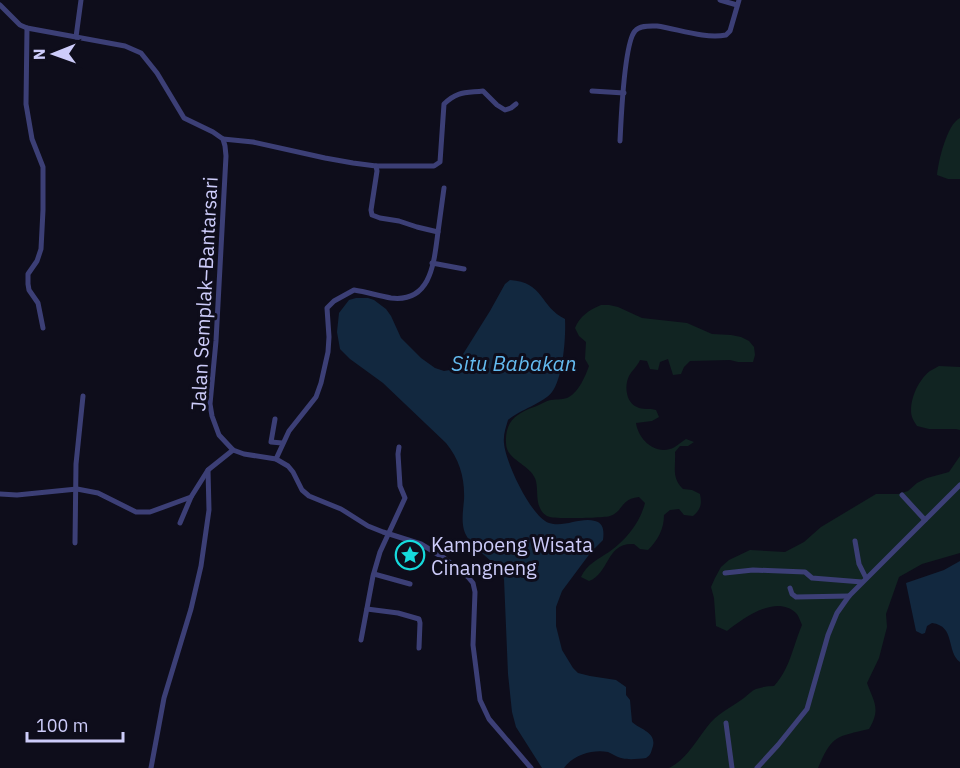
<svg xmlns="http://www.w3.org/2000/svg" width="960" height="768" font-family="'IBM Plex Sans',sans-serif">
  <rect width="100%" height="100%" fill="#0e0d1b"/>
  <!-- green -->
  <g fill="#112422">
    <path d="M960,118V179H948L937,175C938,162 947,124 960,118Z"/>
    <path d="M601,305H609L618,307L642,318L687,323L712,334L731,335L741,337L749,341L754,347L755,355L753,362H738L730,360L690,361L684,367L681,374L673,375L668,359L660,362L658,370L650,369L647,361L640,360C637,367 632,370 629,376C624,386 626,403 637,407C642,410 650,408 656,410L659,417L652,421L636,423C638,438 653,454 670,449C675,448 681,442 686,439L694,442L688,446H680L675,452C676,467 671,477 683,489L692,490L700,494C702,504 701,509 693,516L684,515L679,509L670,510L664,515C664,529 658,540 648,550L640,549L634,544C606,542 610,573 589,581L581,577C587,564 597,560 609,552C626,540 640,523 645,503L639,497C620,499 623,512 610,516C605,518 555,519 550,517C546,516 542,513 540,508C536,500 538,490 536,481C531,464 506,461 506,443C505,422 515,414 534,407C540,405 545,401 551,400C557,399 564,400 569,397C579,391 585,377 589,366L585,359L586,342L579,336L575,328C580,316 589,310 601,305Z"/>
    <path d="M939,366L960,367V430L956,429H929L917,426C915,423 913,420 912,417C908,402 918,380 930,371C933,369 936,368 939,366Z"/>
    <path d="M960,456V553L922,564L899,577L886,614L887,627L879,658L867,683C874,702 881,709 869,729C836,737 832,735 818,768H669C687,759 695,742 707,727C716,714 732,707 744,698C748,695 751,691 756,689C762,687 768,686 774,686C790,669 793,646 802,625C800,621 799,616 796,613C776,594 744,618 727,631L716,626L714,598L711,587L715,578L721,567L729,560L750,550L785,552L804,542L821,527L876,494H898L908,491L917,483L927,478L949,472Z"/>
  </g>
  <!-- water -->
  <g fill="#12283f">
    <path d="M510,280C544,282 540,307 565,319C566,337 563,378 552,392C544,403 519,410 508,420C506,427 503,435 504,443C505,461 531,517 549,523C564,528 580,517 595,521C604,523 604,532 603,540L591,552L562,591L556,607V626L562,650L573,668L578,673L590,676L616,680L626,687V695L630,700L632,722C641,730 656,732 653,746C651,752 651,755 646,758C638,759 628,760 621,758C617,757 613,754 608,752C593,749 573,755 564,768H542L516,727L512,712L508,674L504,579C497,560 474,552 465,533C461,523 463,511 464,500C465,479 460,460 446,443L383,383L350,359L340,349L337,332L339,313L349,300L356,298H368L374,300L386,309L391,316L401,338L421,358L435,368L444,371L450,370L455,367L490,311L505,284Z"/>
    <path d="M960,561V662C946,652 956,626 932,623L927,626L925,633L922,634L916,631L906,583L944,570Z"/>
  </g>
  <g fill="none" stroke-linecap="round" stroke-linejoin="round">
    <!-- street -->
    <g stroke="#3c3f76" stroke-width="5">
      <path d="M720,0L737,5"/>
      <path d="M0,5L20,25L27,28L125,46L141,53L157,73L184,118L213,132L223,139L225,146L226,156L216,341L210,404L212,416L219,435L233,450L244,454L276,459L288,466L293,472L302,490L309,496L341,509L368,526L383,532L421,544L444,558L468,577L473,583L475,592L473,645L480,700L489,719L531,768"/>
      <path d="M27,28L26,104L32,139L43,167V210L41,249L37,261L28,274V284L29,290L38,303L43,328"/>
      <path d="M76,37L81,0"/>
      <path d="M592,91L624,93"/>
      <path d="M223,139L253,142L325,158L353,163L376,166H434L440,162L444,104C457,91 465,93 483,91L497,105L505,110L511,108L516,104"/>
      <path d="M620,141C621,121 624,43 635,31C640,25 650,26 657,26C678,29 704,39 726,35L730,31L739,0"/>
      <path d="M438,232L444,188"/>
      <path d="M432,263L464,269"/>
      <path d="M275,419L271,442L282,443"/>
      <path d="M276,459L289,431L316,397L321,383L328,352L329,337L327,308L334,301L354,290C367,292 379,296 391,298C432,303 434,261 438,232L417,227L399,221L380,218L372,215L371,210L377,171L376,166"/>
      <path d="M0,494L17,495L77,489L98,493L136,512H150L191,497L208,470L233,450"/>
      <path d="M902,495L925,520"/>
      <path d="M180,523L191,497"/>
      <path d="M855,541L859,564L866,578"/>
      <path d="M75,543L76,464L83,396"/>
      <path d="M725,573L753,570L805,572L812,578L862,582"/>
      <path d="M374,574L410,584"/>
      <path d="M790,588L792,594L796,597L849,596"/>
      <path d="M367,609L398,613L419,619L420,623L419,648"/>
      <path d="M361,640L373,576L380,552L405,498L400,486L398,454L399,447"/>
      <path d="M726,723L732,768"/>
      <path d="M151,768L164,698L191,609L201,566L209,510L208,470"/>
      <path d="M757,768L778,745L807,709L828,635L837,613L849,596L960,485"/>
    </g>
  </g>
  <!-- icons -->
  <defs>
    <g id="sight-ring" transform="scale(1.5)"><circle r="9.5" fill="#0e0d1b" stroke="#16dadc" stroke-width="1.5"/><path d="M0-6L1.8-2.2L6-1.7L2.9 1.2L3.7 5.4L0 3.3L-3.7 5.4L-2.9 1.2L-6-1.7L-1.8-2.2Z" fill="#16dadc"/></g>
  </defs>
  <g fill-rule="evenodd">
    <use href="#sight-ring" x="410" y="555"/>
  </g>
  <g text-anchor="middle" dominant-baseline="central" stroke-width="6" stroke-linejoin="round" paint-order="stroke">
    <!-- street labels -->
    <g font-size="20" fill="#cdccfa" stroke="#0e0d1b">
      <text transform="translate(204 294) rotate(-87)">Jalan Semplak–Bantarsari</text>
    </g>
    <!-- poi labels -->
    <g font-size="20" fill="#cdccfa" stroke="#0e0d1b" text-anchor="start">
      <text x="431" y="544">Kampoeng Wisata<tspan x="431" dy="23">Cinangneng</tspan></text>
    </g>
    <!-- water labels -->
    <g font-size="21" font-style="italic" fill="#64bbf0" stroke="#0e0d1b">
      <text x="514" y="363">Situ Babakan</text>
    </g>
  </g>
  <!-- north arrow -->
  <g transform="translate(54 54) rotate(269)" stroke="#0e0d1b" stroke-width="4.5" paint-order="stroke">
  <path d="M0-4.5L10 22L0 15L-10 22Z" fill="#cdccfa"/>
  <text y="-9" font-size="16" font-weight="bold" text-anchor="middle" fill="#cdccfa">N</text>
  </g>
  <!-- scale -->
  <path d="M27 732v9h96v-9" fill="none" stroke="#cdccfa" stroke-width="3"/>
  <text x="36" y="732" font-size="18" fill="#cdccfa" stroke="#0e0d1b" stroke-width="4.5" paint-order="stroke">100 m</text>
</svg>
